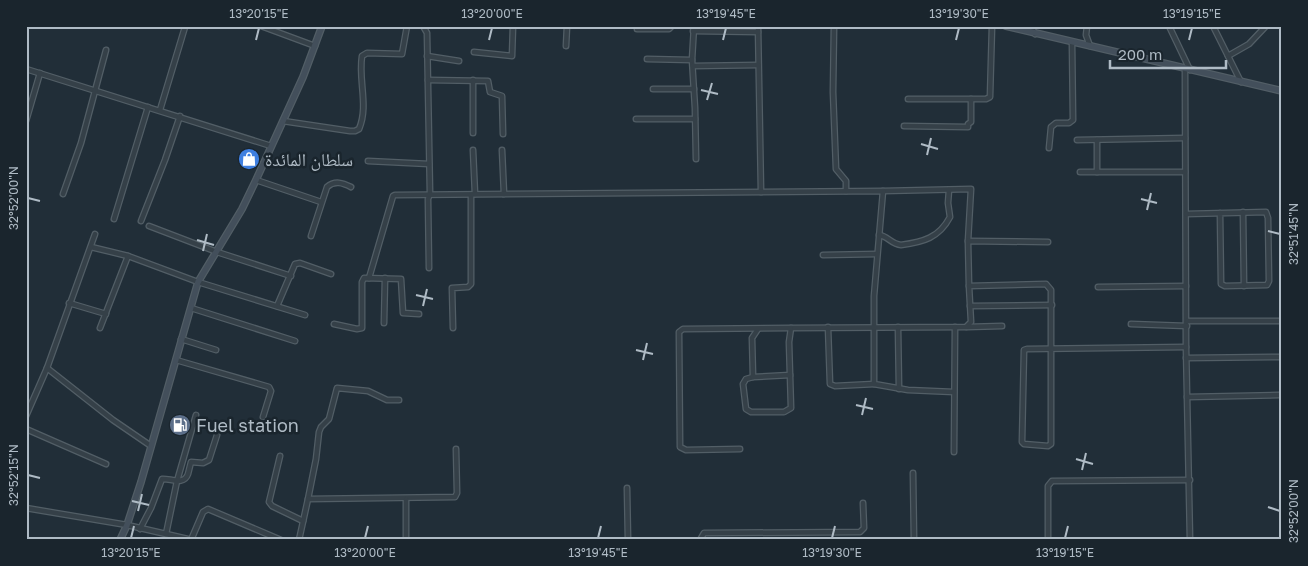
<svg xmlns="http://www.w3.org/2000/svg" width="1308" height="566" font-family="'Golos Text','Noto Naskh Arabic',sans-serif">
  <rect width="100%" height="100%" fill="#212e38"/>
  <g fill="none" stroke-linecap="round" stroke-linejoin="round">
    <!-- street casing -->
    <g stroke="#525e66" stroke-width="7">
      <g id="street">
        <path d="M261,26L315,46"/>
        <path d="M423,26L427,33L430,194L428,199L429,268"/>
        <path d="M694,26L692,60L695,108L696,159"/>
        <path d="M758,26L761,192"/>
        <path d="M834,26L833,92L836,169L846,181V191"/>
        <path d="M1031,26L1035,34"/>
        <path d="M1087,26L1086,35L1090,46"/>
        <path d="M1169,26L1190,70"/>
        <path d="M1213,26L1241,82"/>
        <path d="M637,29H669L672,26"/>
        <path d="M693,31L758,32"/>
        <path d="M566,46L567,26"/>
        <path d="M474,52L512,56L513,26"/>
        <path d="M427,56L459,61"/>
        <path d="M1228,56L1249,44L1266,26"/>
        <path d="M647,59L692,60"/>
        <path d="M693,66L758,65"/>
        <path d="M26,69L271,146"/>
        <path d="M1185,69L1186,347L1190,540"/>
        <path d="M428,80L488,81L490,92L502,96L503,134"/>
        <path d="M473,80V133"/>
        <path d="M653,89H694"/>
        <path d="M908,99H986L990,97L992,26"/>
        <path d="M160,110L185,27"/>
        <path d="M636,119H695"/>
        <path d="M26,121L40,73"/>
        <path d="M283,121L350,131H355L359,129C369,106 358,80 362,56L367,53L402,54L407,26"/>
        <path d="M904,126L968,127V124L971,122V99"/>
        <path d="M1077,140L1185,138"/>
        <path d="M1097,140V172"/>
        <path d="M1049,148L1051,127L1056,123H1069L1073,120L1072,42"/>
        <path d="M473,150L475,194"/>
        <path d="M502,150L504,194"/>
        <path d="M368,161L429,164"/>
        <path d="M1080,172H1185"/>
        <path d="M256,180L321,202"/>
        <path d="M883,191L971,189L968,241"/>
        <path d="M63,194L81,143L106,50"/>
        <path d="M1243,212L1244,286"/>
        <path d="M1186,214L1266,212L1268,218L1269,281L1267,285L1225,286L1221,284L1220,213"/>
        <path d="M114,219L148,107"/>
        <path d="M141,221L165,160L180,116"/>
        <path d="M149,226L217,252L291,276"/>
        <path d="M879,235C888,236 891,244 901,245C923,242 939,238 950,217L948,203L949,190"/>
        <path d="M311,236L327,187C335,180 343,183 351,187"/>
        <path d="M91,247L128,256"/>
        <path d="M823,255L877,254"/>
        <path d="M369,278L393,196L395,195L883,191L874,296V384L908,390L954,392"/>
        <path d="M969,286L968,241L1048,242"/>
        <path d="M1098,287L1186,286"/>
        <path d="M69,303L106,314"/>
        <path d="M277,306L295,264L300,263L331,274"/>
        <path d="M970,306L1052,305"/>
        <path d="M191,308L295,341"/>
        <path d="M1187,321H1280"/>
        <path d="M384,323L385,278"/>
        <path d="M334,324L357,329L362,328V282L364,278L401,279L403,313L419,314"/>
        <path d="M1131,324L1187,326"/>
        <path d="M828,327L830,384L835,386L874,384"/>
        <path d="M898,327L899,389"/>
        <path d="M967,327L1002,326"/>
        <path d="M100,328L128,256L198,282L305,315"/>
        <path d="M453,328L452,288L468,287L471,284V195"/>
        <path d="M758,329L752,338L753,377L746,379L743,384L746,409L751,412H784L791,408L789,342L791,328L966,327L971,322L969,286L1046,284L1051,290V444L1048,446L1024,444L1022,442L1024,350L1027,349L1186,347"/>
        <path d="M181,339L216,350"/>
        <path d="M1186,358L1280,357"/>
        <path d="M176,360L269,387L271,391L263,417"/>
        <path d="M47,368L113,420L151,446"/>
        <path d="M753,377L790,375"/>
        <path d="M1187,397L1279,395"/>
        <path d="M26,416L47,368L95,234"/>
        <path d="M26,429L106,464"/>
        <path d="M740,449L686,450L680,447L679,332L683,329L791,328"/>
        <path d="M954,452L955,327"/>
        <path d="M280,456L269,502L272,506L303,521"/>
        <path d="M913,473L914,540"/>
        <path d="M627,488L628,540"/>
        <path d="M308,499L316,459L319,432L321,427L329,419L337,388L368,391L387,400H399"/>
        <path d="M26,508L127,525L192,540"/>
        <path d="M140,529L151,508L162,479C170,478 184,486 188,474C189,470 190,466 191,462L203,463L209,460L217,435"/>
        <path d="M166,534L177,481L196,415"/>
        <path d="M191,540L203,512L208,509L281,540"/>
        <path d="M299,540L308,499L455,497L457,493L456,449"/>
        <path d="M406,540V499"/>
        <path d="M700,540L704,533L860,532L864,528L863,503"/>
        <path d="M1048,540V486L1052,481L1190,480"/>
      </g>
    </g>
    <!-- secondary casing -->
    <g stroke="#525e66" stroke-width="8">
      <g id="secondary">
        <path d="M1006,26L1282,91"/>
        <path d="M120,540L127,525L141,482L198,282L242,209L256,180L303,77L322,26"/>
      </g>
    </g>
    <!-- street -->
    <use href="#street" stroke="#354048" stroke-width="4.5"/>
    <!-- secondary -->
    <use href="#secondary" stroke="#434f5b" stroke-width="5.5"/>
  </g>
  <!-- ticks -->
  <path fill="none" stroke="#afbbc5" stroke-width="2" d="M256,40L259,28M489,40L492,28M723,40L726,28M956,40L959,28M1189,40L1192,28M701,90L718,94M707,100L712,83M921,144L938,149M927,155L931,138M28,198L40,201M1141,199L1157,203M1147,210L1151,193M1268,231L1280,234M197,240L214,245M203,251L207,234M416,295L433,299M423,306L427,289M636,350L653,354M643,360L647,343M856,405L873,409M862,415L866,398M1076,459L1093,464M1082,470L1086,453M28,475L40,478M132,501L149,505M1268,507L1280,511M138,511L142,494M131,538L134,526M365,538L368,526M598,538L601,526M832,538L835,526M1065,538L1068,526"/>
  <!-- icons -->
  <defs>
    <g id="shop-disc" transform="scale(1.125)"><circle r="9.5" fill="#3f7fe0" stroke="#1a252d"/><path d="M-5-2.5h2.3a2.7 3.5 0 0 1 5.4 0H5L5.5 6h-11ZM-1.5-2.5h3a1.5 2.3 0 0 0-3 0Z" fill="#fff"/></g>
    <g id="fuel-disc" transform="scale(1.125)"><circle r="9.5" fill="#5c6f8a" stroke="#1a252d"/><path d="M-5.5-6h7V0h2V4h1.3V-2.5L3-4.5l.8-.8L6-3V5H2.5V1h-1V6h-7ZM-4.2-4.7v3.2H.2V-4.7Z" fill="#fff"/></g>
  </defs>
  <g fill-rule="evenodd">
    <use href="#shop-disc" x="249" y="159"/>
    <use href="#fuel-disc" x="180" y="425"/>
  </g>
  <g text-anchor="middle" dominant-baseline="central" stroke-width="5" stroke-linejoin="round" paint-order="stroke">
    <!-- poi labels -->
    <g font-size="18" fill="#afbbc5" stroke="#1a252d" text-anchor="start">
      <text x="265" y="159">سلطان المائدة</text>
      <text x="196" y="425">Fuel station</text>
    </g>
  </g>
  <!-- border -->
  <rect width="1308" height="566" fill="none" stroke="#1a252d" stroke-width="55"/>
  <!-- scale -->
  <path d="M1110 60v8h116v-8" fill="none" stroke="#afbbc5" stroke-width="2.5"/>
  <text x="1118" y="60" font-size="15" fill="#afbbc5" stroke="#1a252d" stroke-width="4" paint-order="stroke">200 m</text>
  <rect x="28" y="28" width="1252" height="510" fill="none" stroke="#afbbc5" stroke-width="2"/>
  <g font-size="12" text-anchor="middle" fill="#afbbc5">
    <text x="259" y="18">13°20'15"E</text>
    <text x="492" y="18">13°20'00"E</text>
    <text x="726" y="18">13°19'45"E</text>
    <text x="959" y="18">13°19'30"E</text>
    <text x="1192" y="18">13°19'15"E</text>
    <text transform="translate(14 198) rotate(-90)" y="4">32°52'00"N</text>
    <text transform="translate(1294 234) rotate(-90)" y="4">32°51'45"N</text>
    <text transform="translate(14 475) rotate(-90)" y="4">32°52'15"N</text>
    <text transform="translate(1294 511) rotate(-90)" y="4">32°52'00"N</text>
    <text x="131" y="557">13°20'15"E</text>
    <text x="365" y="557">13°20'00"E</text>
    <text x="598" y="557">13°19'45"E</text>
    <text x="832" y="557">13°19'30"E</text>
    <text x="1065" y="557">13°19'15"E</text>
  </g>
</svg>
